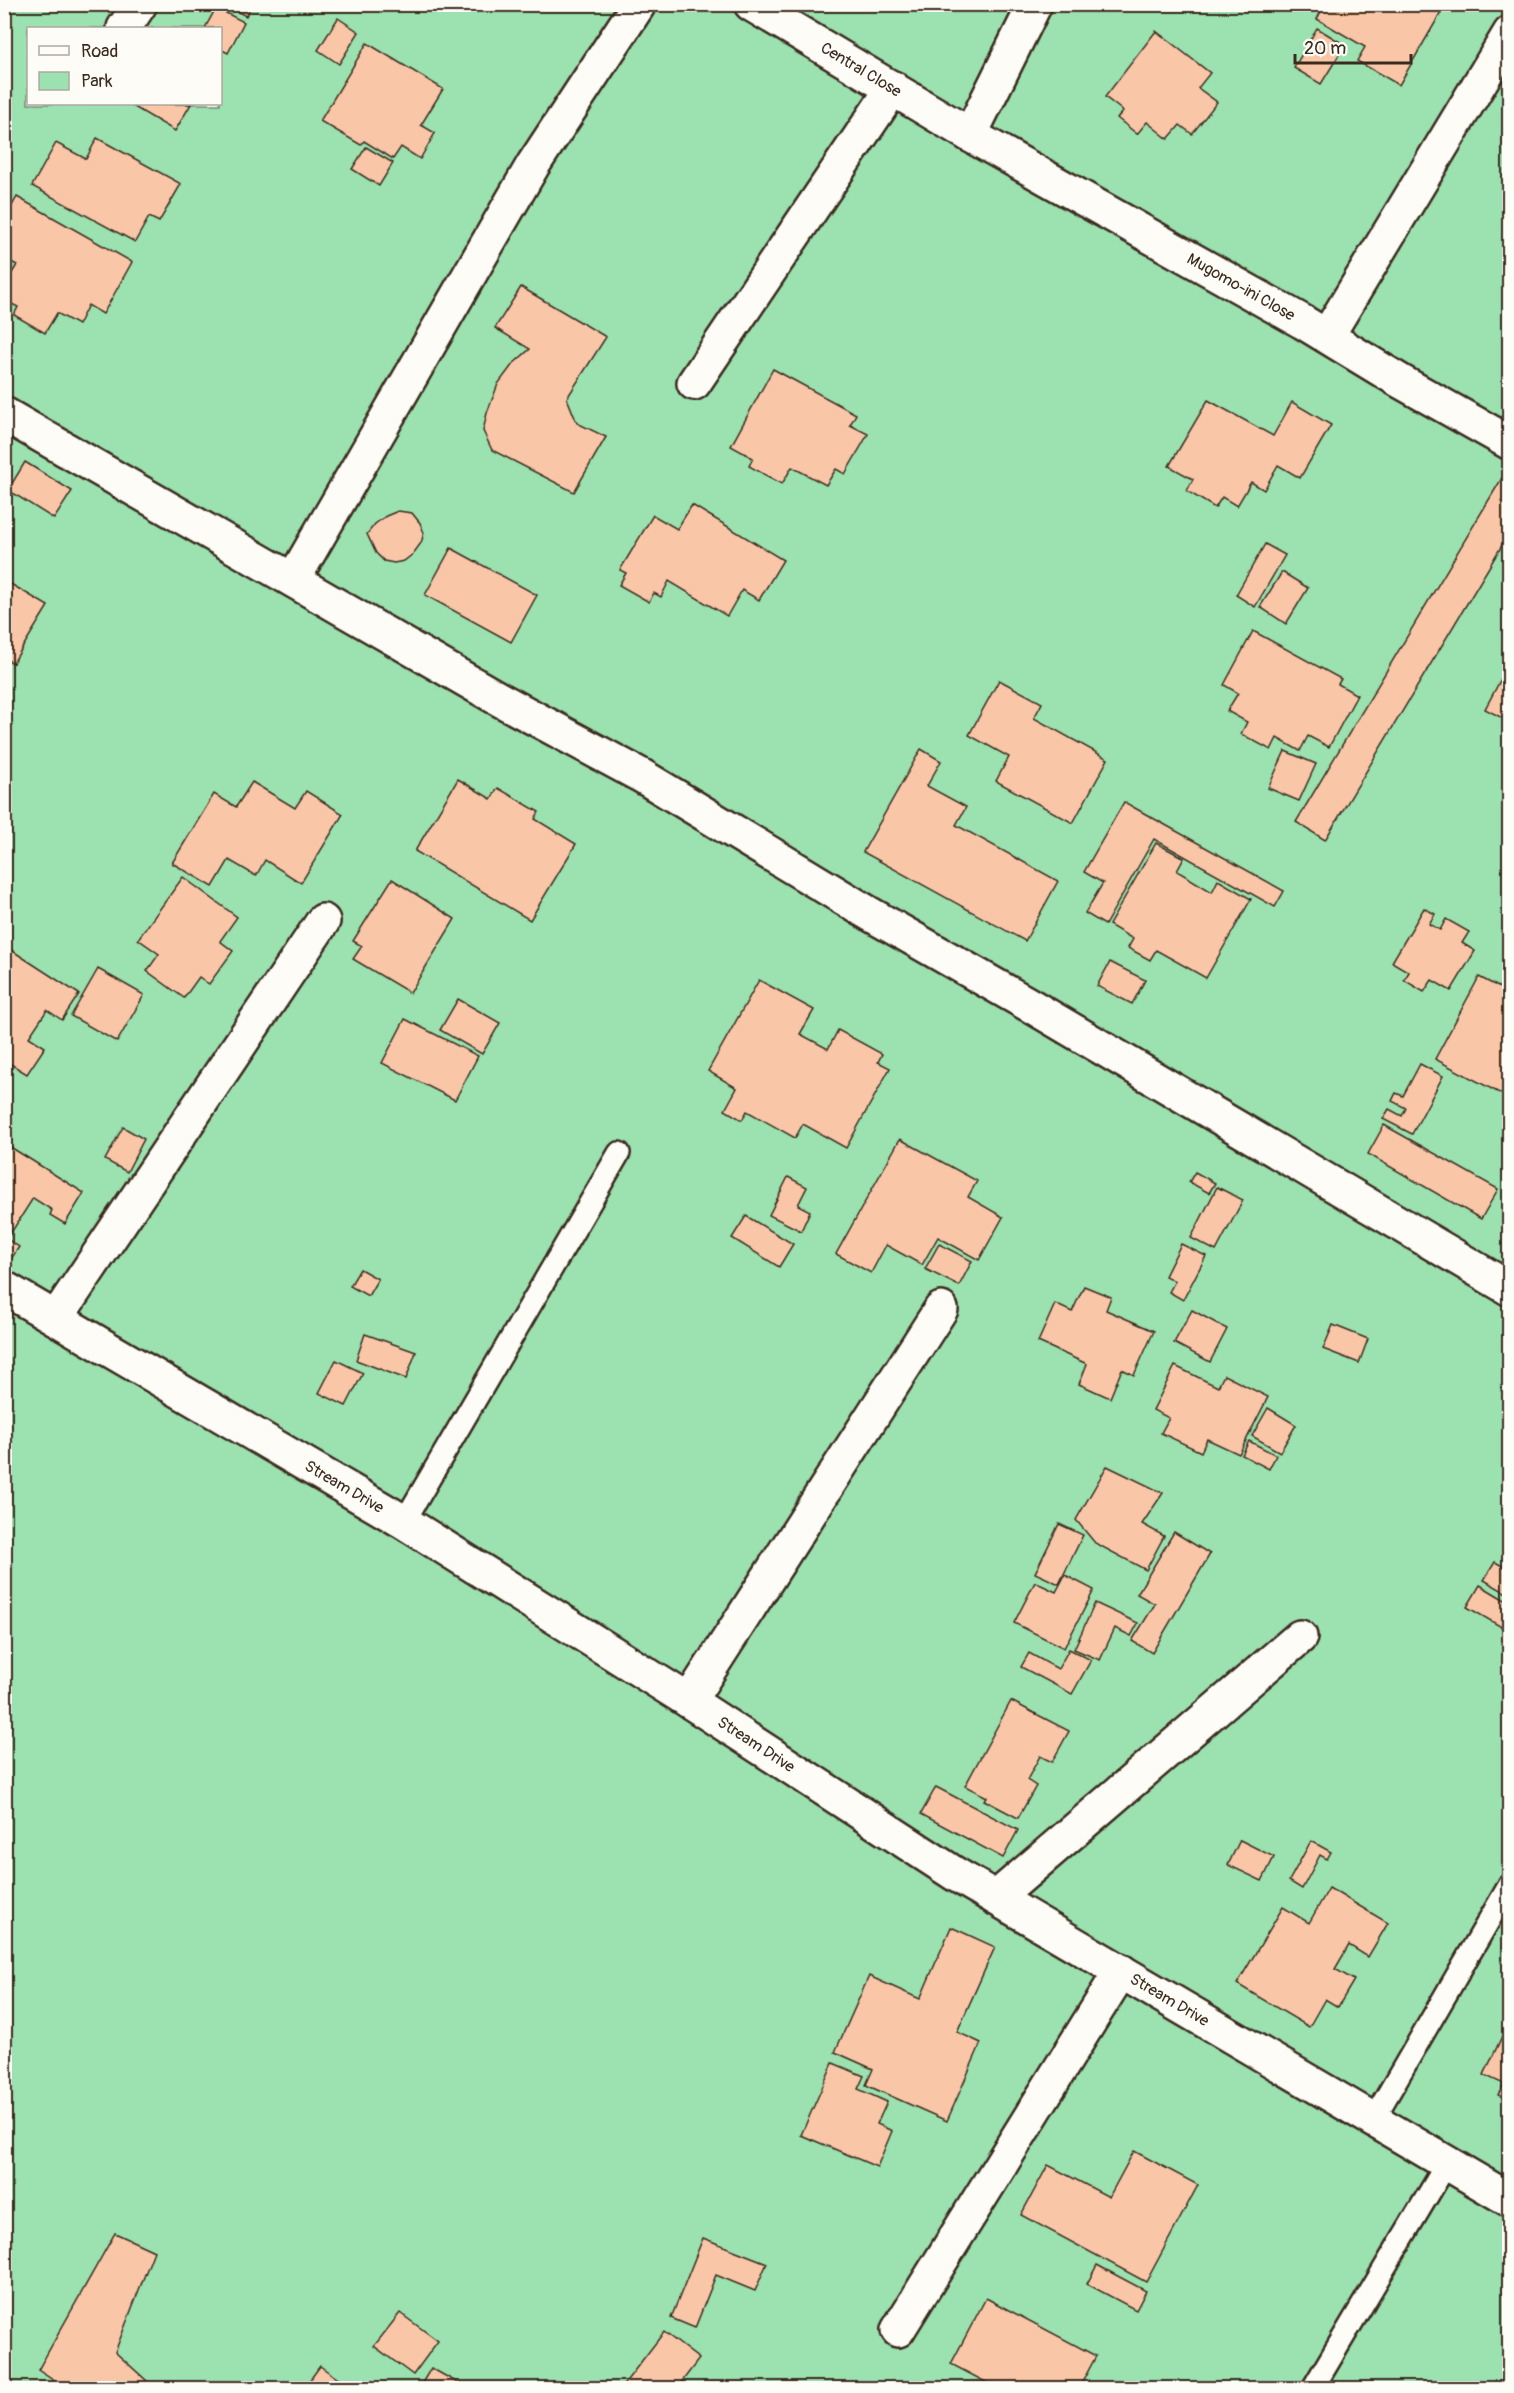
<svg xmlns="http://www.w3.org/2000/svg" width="1514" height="2393" font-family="Pangolin,sans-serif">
  <rect width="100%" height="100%" fill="#fdfcf7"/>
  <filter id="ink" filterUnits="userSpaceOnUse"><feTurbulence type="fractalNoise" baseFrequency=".0167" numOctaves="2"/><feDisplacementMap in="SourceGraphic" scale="12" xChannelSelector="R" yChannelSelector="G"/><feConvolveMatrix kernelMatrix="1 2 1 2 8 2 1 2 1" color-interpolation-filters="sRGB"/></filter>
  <g filter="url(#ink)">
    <!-- green -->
    <path fill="#9be2b0" stroke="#6b8667" stroke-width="1.5" fill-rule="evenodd" d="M5,5H1509V2388H5ZM28,28H220V104H28Z"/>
    <!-- building -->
    <g fill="#f9c7a8" stroke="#3b2a1e" stroke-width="1.5">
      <path d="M222,4H252L246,16Z"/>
      <path d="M1325,4H1446L1399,85L1357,61L1365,47L1317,19Z"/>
      <path d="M216,8L244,22L228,53L220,49V28H205Z"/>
      <path d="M338,18L359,32L339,64L318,50Z"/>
      <path d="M1317,28L1345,45L1321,84L1294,68Z"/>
      <path d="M1156,31L1210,73L1198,88L1217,102L1192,134L1180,125L1168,139L1147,122L1137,134L1117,118L1123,111L1105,97Z"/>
      <path d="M367,43L443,89L421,125L435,133L420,159L401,147L393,159L364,141L361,145L320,121Z"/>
      <path d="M129,104H191L175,131Z"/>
      <path d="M97,138L181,184L159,222L149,217L135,242L32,186L56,143L86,159Z"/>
      <path d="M366,147L393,163L379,186L352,169Z"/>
      <path d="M17,197L132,262L103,314L88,305L78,325L57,313L45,333L14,315L18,307L4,300V286L17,265L4,258V220Z"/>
      <path d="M521,287L606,337L567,398L577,423L606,437L574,492L492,450L483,431L487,413L498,384L513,364L530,349L495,328Z"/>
      <path d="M773,369L856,414L850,425L868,434L845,474L836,469L826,485L792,467L782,484L749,466L753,458L731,446Z"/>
      <path d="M1208,400L1273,436L1292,402L1331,425L1300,478L1278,465L1264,490L1251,482L1237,506L1222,497L1215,508L1187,491L1193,479L1169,466Z"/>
      <path d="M25,462L72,491L54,519L8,490Z"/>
      <path d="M1508,468L1510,469V532L1325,840L1296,822Z"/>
      <path d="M692,505L783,560L759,600L742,590L727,616L669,581L661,597L654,593L649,602L619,585L626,573L620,570L653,515L677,529Z"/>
      <path d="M398,511L412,513L420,523L424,533L421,543L413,554L404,561L394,563L384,561L376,553L367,534L375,524L386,516Z"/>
      <path d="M1265,544L1285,555L1255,607L1236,595Z"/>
      <path d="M451,548L537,595L511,642L425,595Z"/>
      <path d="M1282,572L1308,588L1286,624L1260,607Z"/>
      <path d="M4,580L48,606L13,663L4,658Z"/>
      <path d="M1253,631L1341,679L1338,684L1357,695L1329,747L1308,736L1300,751L1277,738L1271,750L1241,734L1247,722L1227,711L1238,693L1224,685Z"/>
      <path d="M1510,662V722L1485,709Z"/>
      <path d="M999,680L1042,703L1034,718L1108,759L1073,823L996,781L1009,757L969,735Z"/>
      <path d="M921,749L941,761L927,786L966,807L956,825L1058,881L1025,941L863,852Z"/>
      <path d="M1285,751L1316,764L1299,801L1268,788Z"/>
      <path d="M458,779L491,799L498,788L539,812L535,819L576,844L530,920L415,851Z"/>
      <path d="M252,782L295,808L306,791L343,814L301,883L265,860L256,876L229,860L213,887L172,863L214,794L236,807Z"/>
      <path d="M1124,802L1284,891L1275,907L1154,839L1105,925L1085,913L1103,883L1084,872Z"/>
      <path d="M1156,843L1184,858L1177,871L1212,892L1218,880L1251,899L1206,978L1156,950L1150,960L1128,948L1133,939L1109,925Z"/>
      <path d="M183,877L237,917L220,941L233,951L209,984L199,977L184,998L147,971L159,954L138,939Z"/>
      <path d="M392,879L455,919L410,993L353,959L362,946L353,941Z"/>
      <path d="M1424,908L1435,914L1429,924L1440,930L1446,919L1469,932L1462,943L1475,951L1451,991L1432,980L1424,992L1404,980L1409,972L1392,962Z"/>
      <path d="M5,946L79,994L62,1020L47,1010L29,1037L45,1047L27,1074L4,1060Z"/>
      <path d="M1110,962L1145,980L1132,1004L1097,986Z"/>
      <path d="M98,969L144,995L117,1042L71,1016Z"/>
      <path d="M1479,977L1510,993V1010L1506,1017L1510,1019V1107L1505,1105L1509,1098L1435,1059Z"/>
      <path d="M759,980L814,1010L800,1034L828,1049L838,1030L882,1054L878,1062L890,1068L846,1148L803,1124L795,1138L747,1111L742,1120L725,1110L737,1088L708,1071Z"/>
      <path d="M458,999L500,1023L482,1054L440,1030Z"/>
      <path d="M405,1019L478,1056L455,1100L382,1063Z"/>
      <path d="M1420,1064L1443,1076L1412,1134L1383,1119L1389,1109L1402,1116L1406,1108L1392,1101L1396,1093L1403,1096Z"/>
      <path d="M1384,1125L1498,1189L1481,1219L1368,1154Z"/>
      <path d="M123,1127L144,1139L127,1172L105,1160Z"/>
      <path d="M900,1139L977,1181L968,1197L1003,1217L979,1260L938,1237L922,1265L886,1245L871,1273L836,1254Z"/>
      <path d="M4,1143L84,1193L65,1224L50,1215L52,1210L33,1198L7,1239L19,1247L5,1268Z"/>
      <path d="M1195,1172L1215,1183L1209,1193L1189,1182Z"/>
      <path d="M788,1177L807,1187L798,1205L810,1211L801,1231L769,1215Z"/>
      <path d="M1217,1187L1243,1200L1216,1251L1191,1238Z"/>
      <path d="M746,1216L793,1244L779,1267L732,1238Z"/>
      <path d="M939,1244L972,1261L959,1286L925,1269Z"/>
      <path d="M1181,1244L1206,1256L1183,1300L1169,1292L1175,1281L1165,1276Z"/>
      <path d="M360,1269L378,1279L368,1296L350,1286Z"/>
      <path d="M1084,1286L1111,1297L1106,1310L1154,1331L1134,1375L1122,1369L1110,1398L1079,1384L1087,1364L1038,1342L1055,1304L1072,1312Z"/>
      <path d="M1192,1310L1227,1329L1210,1362L1174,1343Z"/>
      <path d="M1333,1325L1368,1339L1359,1363L1323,1349Z"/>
      <path d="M365,1334L416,1352L406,1379L356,1360Z"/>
      <path d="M336,1360L363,1373L346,1406L319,1393Z"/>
      <path d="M1175,1366L1218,1387L1224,1375L1268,1397L1239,1454L1207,1439L1201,1452L1161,1433L1169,1418L1153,1410Z"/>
      <path d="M1268,1408L1296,1425L1280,1452L1252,1436Z"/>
      <path d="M1249,1441L1276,1455L1269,1469L1242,1455Z"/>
      <path d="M1107,1466L1163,1493L1142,1524L1164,1536L1146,1570L1095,1543L1076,1520Z"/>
      <path d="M1059,1524L1083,1535L1059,1584L1035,1573Z"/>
      <path d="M1174,1532L1210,1554L1152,1653L1132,1641L1155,1604L1137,1594Z"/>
      <path d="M1495,1562L1510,1570V1595L1484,1580Z"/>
      <path d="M1065,1575L1094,1590L1064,1648L1014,1623L1035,1582L1056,1592Z"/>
      <path d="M1480,1585L1510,1603V1632L1467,1607Z"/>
      <path d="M1095,1603L1138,1623L1131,1636L1115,1628L1100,1660L1074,1649Z"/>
      <path d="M1069,1649L1091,1660L1072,1694L1021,1667L1029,1653L1058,1669Z"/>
      <path d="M1011,1701L1069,1731L1052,1762L1040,1756L1027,1780L1036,1786L1018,1818L984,1800L987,1797L965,1786Z"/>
      <path d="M936,1787L1018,1830L1003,1858L921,1814Z"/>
      <path d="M1240,1840L1274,1857L1262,1881L1228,1865Z"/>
      <path d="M1311,1841L1331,1852L1327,1859L1320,1855L1302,1889L1289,1881Z"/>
      <path d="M1329,1888L1388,1923L1368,1957L1349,1945L1335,1969L1354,1980L1338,2007L1325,1999L1309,2027L1237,1984L1283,1907L1309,1923Z"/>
      <path d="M951,1927L995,1947L957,2032L981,2043L947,2121L866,2085L873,2069L835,2052L869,1976L920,1999Z"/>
      <path d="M1510,2019V2100L1498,2095L1504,2084L1484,2075Z"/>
      <path d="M833,2063L864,2076L858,2089L887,2102L877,2124L892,2131L877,2167L801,2135Z"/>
      <path d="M1134,2151L1198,2185L1146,2282L1021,2215L1048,2165L1109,2197Z"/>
      <path d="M115,2233L154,2251L115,2352L147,2381L143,2388H65L38,2370Z"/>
      <path d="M703,2238L767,2263L755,2291L716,2275L695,2328L671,2318Z"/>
      <path d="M1097,2265L1146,2291L1136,2310L1087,2284Z"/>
      <path d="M986,2298L1096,2356L1079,2388H997L951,2364Z"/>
      <path d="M400,2313L438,2341L413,2375L374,2346Z"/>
      <path d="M664,2332L699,2359L677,2388H621Z"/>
      <path d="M320,2366L351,2388H304Z"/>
      <path d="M431,2368L467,2388H419Z"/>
    </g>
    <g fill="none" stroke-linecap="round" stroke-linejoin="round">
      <!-- lane casing -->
      <g stroke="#3b2a1e" stroke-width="26">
        <g id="lane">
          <path d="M404,1522L619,1153"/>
          <path d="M1373,2120L1510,1884"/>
          <path d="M1313,2388L1447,2163"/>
        </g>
      </g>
      <!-- street casing -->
      <g stroke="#3b2a1e" stroke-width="38">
        <g id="street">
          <path id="s1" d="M751,4L970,135L1303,322L1400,381L1510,443"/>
          <path d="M124,28L140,4"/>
          <path d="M970,135L1035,4"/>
          <path d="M1327,336L1510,33"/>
          <path d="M694,383L893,88"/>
          <path d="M4,414L499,699L642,776L870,914L1033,1007L1510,1289"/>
          <path d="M293,580L533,165L639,4"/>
          <path id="s2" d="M4,1288L404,1522L689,1701L955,1874L1510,2200"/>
          <path d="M56,1318L323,921"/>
          <path d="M689,1701L941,1309"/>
          <path d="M996,1898L1300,1637"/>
          <path d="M898,2330L1121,1971"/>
        </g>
      </g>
      <!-- lane -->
      <use href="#lane" stroke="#fdfcf7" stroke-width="21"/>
      <!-- street -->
      <use href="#street" stroke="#fdfcf7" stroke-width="33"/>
    </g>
  </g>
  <g text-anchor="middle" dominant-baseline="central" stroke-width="4.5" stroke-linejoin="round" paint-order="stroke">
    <!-- street labels -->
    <g font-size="16" fill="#3b2a1e" stroke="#fdfcf7">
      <text stroke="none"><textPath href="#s1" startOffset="128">Central Close</textPath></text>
      <text stroke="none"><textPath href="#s1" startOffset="566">Mugomo-ini Close</textPath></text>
      <text stroke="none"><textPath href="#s2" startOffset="394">Stream Drive</textPath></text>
      <text stroke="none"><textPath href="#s2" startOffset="880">Stream Drive</textPath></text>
      <text stroke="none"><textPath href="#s2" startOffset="1366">Stream Drive</textPath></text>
    </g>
  </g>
  <!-- margin -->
  <rect width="1514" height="2393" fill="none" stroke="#fdfcf7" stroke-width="24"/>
  <rect x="12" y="12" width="1490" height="2369" fill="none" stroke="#3b2a1e" stroke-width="2" filter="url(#ink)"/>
  <!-- legend -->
  <rect x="27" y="27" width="195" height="78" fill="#fdfcf7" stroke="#afa8a0" stroke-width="1.5"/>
  <rect x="39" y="46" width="30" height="9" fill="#fdfcf7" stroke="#afa8a0" stroke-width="1.5"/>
  <text x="81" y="57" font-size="18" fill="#3b2a1e">Road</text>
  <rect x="39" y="72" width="30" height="18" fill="#9be2b0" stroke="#afa8a0" stroke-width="1.5"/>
  <text x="81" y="87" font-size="18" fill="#3b2a1e">Park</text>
  <!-- scale -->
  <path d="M1295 54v9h116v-9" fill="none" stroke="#3b2a1e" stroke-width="3"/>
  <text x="1304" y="54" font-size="18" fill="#3b2a1e" stroke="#fdfcf7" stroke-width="4.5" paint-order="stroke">20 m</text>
</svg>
